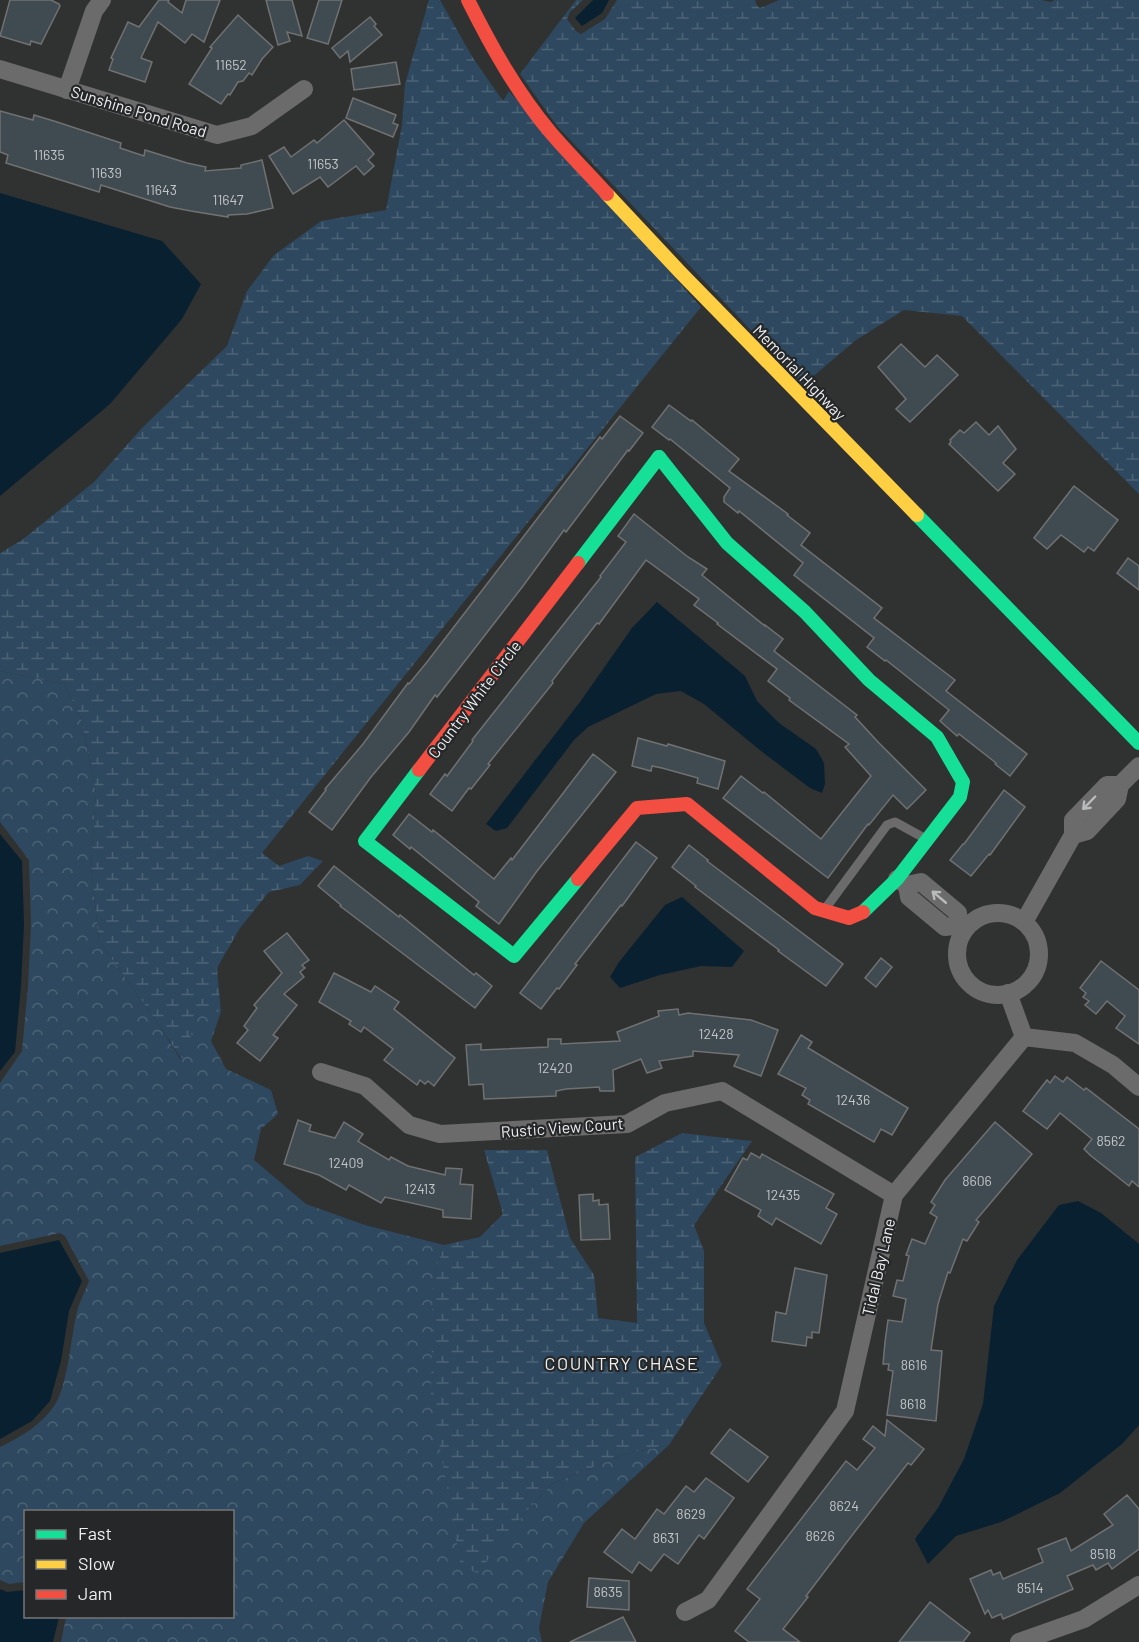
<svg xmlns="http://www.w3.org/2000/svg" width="1139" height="1642" font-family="Barlow,sans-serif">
  <defs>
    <pattern id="forest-crowns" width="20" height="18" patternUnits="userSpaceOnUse" patternTransform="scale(1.5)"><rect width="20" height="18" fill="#2d485f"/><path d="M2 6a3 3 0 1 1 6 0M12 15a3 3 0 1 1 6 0" fill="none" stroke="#4c6376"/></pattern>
    <pattern id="wetland-marsh" width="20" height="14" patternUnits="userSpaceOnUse" patternTransform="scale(1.5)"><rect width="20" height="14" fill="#2d485f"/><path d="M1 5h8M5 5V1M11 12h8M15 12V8" fill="none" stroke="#4c6376"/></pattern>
  </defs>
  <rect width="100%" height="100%" fill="#303131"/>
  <!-- forest -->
  <path fill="url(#forest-crowns)" d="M0,671L64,684L81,718L96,793L91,866L99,941L155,1019L181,1060L199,1012H221L211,1041L226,1069L271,1090L278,1114L261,1129L254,1160L306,1204L365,1225L444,1245L433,1280L515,1524L553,1483L626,1454L669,1445L584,1523L548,1582L539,1628L542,1642H61L66,1617L232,1616V1512H26L25,1582L9,1584L0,1580V1447C22,1436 40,1426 54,1406C67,1389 71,1338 76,1316C78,1304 85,1292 89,1281L65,1236L60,1233L0,1246V1083L22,1051L28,986L31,925L29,860L0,822Z"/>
  <!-- wetland -->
  <g fill="url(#wetland-marsh)">
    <path d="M429,0H440L473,58L503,101L509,91L701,307L262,853L279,866L308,856L323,861L300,885L269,892L240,928L217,968L221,1012H199L182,1060L155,1019L99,941L91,866L96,793L81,718L64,684L0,671V553L22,540L94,482L142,428L227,346L247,291L274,255L321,221L386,210L402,125L405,84Z"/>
    <path d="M576,0H583L570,12L567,19L576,31L581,34L605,19L617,0H755L757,6L760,8L779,0H1041L1051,2L1054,0H1139V494L962,316L904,310L856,340L803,385L557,126L520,74Z"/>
    <path d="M682,1133L752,1141L694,1225L704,1251V1323L722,1365L669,1445L626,1454L553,1483L515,1524L478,1573L461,1567L431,1397L433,1280L444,1245L480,1237L503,1214L484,1150H547L570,1238L594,1275L598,1318L637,1323L635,1157Z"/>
  </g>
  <!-- water -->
  <g fill="#092030">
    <path d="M593,0H609L602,13L582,26L575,18Z"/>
    <path d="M0,193L162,241L201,284L182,319L110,404L0,496Z"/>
    <path d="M657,602L745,676L757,701L779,723L816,749L824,763L825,784L822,793L810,788L761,751L704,704L681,691L656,694L588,727L574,740L507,828L496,831L486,824L580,702L632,628Z"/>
    <path d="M0,834L22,861L24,925L21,986L15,1052L0,1071Z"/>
    <path d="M682,897L744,951L732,967L701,966L660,975L620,988L610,977L619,962L665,905Z"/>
    <path d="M1078,1201L1101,1213L1139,1244V1425L1122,1444L1060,1493L1001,1522L956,1536L928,1564L915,1539L938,1508L964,1459L983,1404L994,1306L1017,1260L1059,1205Z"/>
    <path d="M59,1240L82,1281L69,1311L61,1361L50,1401L32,1421L0,1439V1253Z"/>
    <path d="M0,1589L7,1592L25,1590L26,1616L59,1617L53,1642H0Z"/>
  </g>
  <!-- building -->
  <g fill="#404a51" stroke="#707171" stroke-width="1.5">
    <path d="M10,0H51L59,4L60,6L41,44L31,41L30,45L0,36Z"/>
    <path d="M159,0H169L168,2L182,13L186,0H220L204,42L192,34L185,43L158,22L141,58L152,62L145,82L109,70L113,59L111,58L128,22L139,27Z"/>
    <path d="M266,0H292L302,36L287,32L290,41L278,45Z"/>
    <path d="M319,0H342L328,44L307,38Z"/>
    <path d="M238,15L273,47L262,59L252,75L249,73L243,81L238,82L230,95L228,94L221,104L189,84L212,48L210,47Z"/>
    <path d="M370,17L376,24L374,26L382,35L350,62L348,51L340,58L332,48Z"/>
    <path d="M396,62L400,84L354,90L351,69Z"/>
    <path d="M353,98L396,115L393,123L398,125L393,137L346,118Z"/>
    <path d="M0,111L33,120L34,115L57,122L121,143L120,148L144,156L145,150L187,163L206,167L205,171L241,168V165L262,160L273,208L247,214L228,215V217L191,211L170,207L101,185L99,192L6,163L8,155L0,152Z"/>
    <path d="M344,120L374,154L368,160L374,166L364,175L356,166L328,187L320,177L293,194L269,156L284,147L291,157L314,140L317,143Z"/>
    <path d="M901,344L925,367L937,355L958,375L910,422L896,409L906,399L878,367Z"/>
    <path d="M669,405L691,421L692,420L739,459L729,471L788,514L787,515L810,533L801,545L882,608L874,618L955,680L946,691L1027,754L1010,776L995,764L996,763L959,734L957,736L940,721L949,710L886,660L885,661L867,647L874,638L794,575L803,563L739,511L738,513L724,502V497L730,488L670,439L669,440L652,427Z"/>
    <path d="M620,416L643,433L629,451L628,450L566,532L564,530L523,586L437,697L435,695L409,732L371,777L332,830L309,812L326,790L325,789L363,744L408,683L409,684L427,662L600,437L602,439Z"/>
    <path d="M976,422L989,435L998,426L1016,449L1003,463L1015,474L998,491L949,444L951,442L950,440L960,430L964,433Z"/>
    <path d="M1074,486L1118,520L1094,551L1088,547L1084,552L1061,535L1047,549L1034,538Z"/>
    <path d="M634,514L688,557L707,569L702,575L765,626V625L783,639L774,651L857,715L855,717L879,743L926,790L907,809L893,795L869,825L868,824L828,878L723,798L741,776L763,793L764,792L821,839L871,776L845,747L849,744L789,700L790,698L768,681L777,669L717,624L718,623L694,605L699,599L646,560L599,624L597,623L552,681L553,683L488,764L490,765L471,789L469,788L452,811L430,794L445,774L447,776L473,741L472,740L601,577L600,576L626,542L618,536Z"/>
    <path d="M1128,558L1139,566V590L1117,573Z"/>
    <path d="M638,738L667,746L668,744L725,761L718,789L697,783L698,778L662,768L652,766L651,771L632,766Z"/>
    <path d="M593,754L616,772L537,871L499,924L476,906L479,902L411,847L410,849L393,835L409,814L432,832L433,830L494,879L511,858L512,860Z"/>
    <path d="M1004,790L1025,807L990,855L989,854L971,876L950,860L963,844H964Z"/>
    <path d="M636,842L657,858L622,906L621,905L575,964L577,965L559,989L557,988L541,1009L520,993Z"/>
    <path d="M689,845L708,860L707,861L843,964L826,986L778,951L779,950L695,887L696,886L672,867Z"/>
    <path d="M334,866L399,917L400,915L474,975L476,973L492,986L475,1008L340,906L341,905L318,886Z"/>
    <path d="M287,933L309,960L302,965L305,968L300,972L304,977L284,994L297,1005L273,1035L278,1038L260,1061L237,1043L248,1030L244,1026L257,1008L254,1005L282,973L264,951Z"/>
    <path d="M881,958L892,967L876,987L865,978Z"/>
    <path d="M1101,961L1139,990V1044L1116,1028L1125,1016L1107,1001L1096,1014L1085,1005L1089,1001L1083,997L1086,993L1080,988Z"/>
    <path d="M334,973L371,992L375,986L399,1002L394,1009L455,1058L434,1086L428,1081L425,1084L420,1080L417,1085L384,1060L393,1049L364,1027L361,1032L349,1024L351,1021L319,1002Z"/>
    <path d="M678,1009L679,1015L688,1013L751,1020L778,1030L761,1076L734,1066L739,1055L693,1051V1056L659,1061L662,1068L647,1073L641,1059L613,1070L614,1091H600L599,1087L566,1089L556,1091V1096L484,1099L483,1084L469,1085L466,1045L481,1044V1050L548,1047V1039H561V1044L620,1041L617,1032L659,1016L658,1011Z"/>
    <path d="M801,1035L812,1042L808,1048L908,1108L892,1135L881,1129L874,1142L808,1104L810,1100L802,1095L806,1088L778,1074Z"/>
    <path d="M1055,1076L1063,1082L1067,1077L1084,1090L1086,1088L1139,1129V1187L1132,1181L1129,1186L1090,1155L1084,1149L1092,1139L1060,1113L1047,1129L1023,1111L1047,1080L1050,1083Z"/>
    <path d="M298,1120L311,1125L309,1131L335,1138L344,1122L363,1134L358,1141L362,1144L389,1160L391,1157L408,1166L445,1175L446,1168L462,1169L460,1184L473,1185L471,1219L443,1217V1210L385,1197L381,1203L349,1185L346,1190L319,1175L284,1164Z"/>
    <path d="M995,1122L1032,1154L976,1220L979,1222L967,1241L963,1239L950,1273L948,1272L938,1304L931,1350L942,1351L936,1421L887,1415L893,1371L888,1370L889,1364H883L885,1342L888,1320L902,1322L906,1299L893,1296L897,1280L903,1281L909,1256L906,1255L912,1239L925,1244L937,1217L930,1213L935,1205L931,1202L945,1180Z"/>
    <path d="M751,1153L760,1158L762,1154L834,1194L826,1208L837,1214L821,1244L776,1218L772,1225L758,1216L761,1210L725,1190L743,1158L747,1160Z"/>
    <path d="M593,1194V1201L599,1200V1205L608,1204L610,1239L581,1240L579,1195Z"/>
    <path d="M795,1268L827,1275L819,1333L812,1332V1338L807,1337L806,1346L772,1341L776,1312L786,1314Z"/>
    <path d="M887,1420L924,1449L911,1465L908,1463L853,1534L806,1596L808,1597L783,1629L800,1642H749L735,1631L760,1599L747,1589L846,1461L857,1470L875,1448L863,1439L873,1426L885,1436Z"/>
    <path d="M730,1429L768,1457L748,1482L711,1453Z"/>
    <path d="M706,1478L734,1498L704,1539L699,1535L678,1564L664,1554L651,1571L639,1562L632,1573L604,1552L622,1529L635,1539L657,1509L664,1514L686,1486L694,1492Z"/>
    <path d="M1127,1495L1139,1509V1549L1112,1569L1108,1563L1096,1570L1093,1565L1067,1576L1073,1589L1003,1619L1001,1614L992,1618L988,1610L985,1614L970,1579L991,1570L993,1575L1000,1572L1003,1579L1043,1562L1038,1549L1066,1538L1071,1551L1113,1525L1104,1514Z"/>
    <path d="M589,1578L629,1581V1610L587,1607Z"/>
    <path d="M930,1602L970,1633L963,1642H899Z"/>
    <path d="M623,1617L636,1642H570Z"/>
  </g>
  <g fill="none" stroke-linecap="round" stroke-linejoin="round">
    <!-- lane -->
    <path stroke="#6c6b6b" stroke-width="9" d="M825,909L887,825L895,822L926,839"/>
    <!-- street -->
    <g stroke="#6c6b6b" stroke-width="18">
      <path d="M0,69L217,135L252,126L304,89"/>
      <path d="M67,90L94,11L102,0"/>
      <path d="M1073,835L1087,831L1117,799L1120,785L1139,766"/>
      <path d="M897,879L907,885L921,882L958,913L959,925"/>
      <path d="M907,885L909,897L945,927L959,925L964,929"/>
      <circle cx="998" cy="954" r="41"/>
      <path d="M1024,922L1073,835V820L1107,785H1120"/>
      <path d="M1008,993L1024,1037"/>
      <path d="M321,1072L365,1086L409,1125L440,1134L627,1124L665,1103L722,1091L894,1195"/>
      <path d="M685,1612L708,1600L845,1411L894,1195L1024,1037L1075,1043L1113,1065L1139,1087"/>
      <path d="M1019,1642L1084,1619L1139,1585"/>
    </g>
    <!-- fast -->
    <g stroke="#16e098" stroke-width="14">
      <path d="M659,457L727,543L805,612L869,680L937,737L963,782L960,797L897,879L863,912"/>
      <path d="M917,515L1139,743"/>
      <path d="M578,563L659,457"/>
      <path d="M419,770L365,841L514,956L578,879"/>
    </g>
    <!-- slow -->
    <path stroke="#ffcf43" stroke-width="14" d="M607,194L680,272L917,515"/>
    <!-- jam -->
    <g stroke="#f24e42" stroke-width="14">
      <path d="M468,0C491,46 517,93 551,133C569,154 588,173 607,194"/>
      <path d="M419,770L578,563"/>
      <path d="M578,879L637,808L687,804L815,908L849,918L863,912"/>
    </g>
  </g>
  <!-- one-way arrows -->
  <defs><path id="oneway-shaft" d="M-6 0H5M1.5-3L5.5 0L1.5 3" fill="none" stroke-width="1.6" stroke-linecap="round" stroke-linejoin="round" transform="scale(1.5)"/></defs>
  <g stroke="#b9babb">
    <use href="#oneway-shaft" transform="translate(1089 803) rotate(134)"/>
    <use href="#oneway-shaft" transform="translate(939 897) rotate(-140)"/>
  </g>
  <g text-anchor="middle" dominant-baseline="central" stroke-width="4.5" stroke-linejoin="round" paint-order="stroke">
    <!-- number labels -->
    <g font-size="14" fill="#c2c6c8">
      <text x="231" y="64">11652</text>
      <text x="49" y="154">11635</text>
      <text x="323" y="163">11653</text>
      <text x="106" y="172">11639</text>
      <text x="161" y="189">11643</text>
      <text x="228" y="199">11647</text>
      <text x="716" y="1033">12428</text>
      <text x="555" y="1067">12420</text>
      <text x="853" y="1099">12436</text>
      <text x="1111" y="1140">8562</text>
      <text x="346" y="1162">12409</text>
      <text x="977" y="1180">8606</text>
      <text x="420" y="1188">12413</text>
      <text x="783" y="1194">12435</text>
      <text x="914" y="1364">8616</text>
      <text x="913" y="1403">8618</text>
      <text x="844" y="1505">8624</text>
      <text x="691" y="1513">8629</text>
      <text x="820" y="1535">8626</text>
      <text x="666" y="1537">8631</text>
      <text x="1103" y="1553">8518</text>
      <text x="1030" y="1587">8514</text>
      <text x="608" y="1591">8635</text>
    </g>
    <!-- street labels -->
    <g font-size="16" fill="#edeff0" stroke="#252728">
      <text transform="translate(139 111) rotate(17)">Sunshine Pond Road</text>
      <text transform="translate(800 372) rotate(46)">Memorial Highway</text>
      <text transform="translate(474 699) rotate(-53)">Country White Circle</text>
      <text transform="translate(562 1127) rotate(-4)">Rustic View Court</text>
      <text transform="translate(878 1267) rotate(-77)">Tidal Bay Lane</text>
    </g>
    <!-- neighbourhood labels -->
    <g font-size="18" letter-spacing="1.5" fill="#edeff0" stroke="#252728">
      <text x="622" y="1363">COUNTRY CHASE</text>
    </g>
  </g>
  <!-- legend -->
  <rect x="24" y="1510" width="210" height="108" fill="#252728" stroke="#757778" stroke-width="1.5"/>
  <rect x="36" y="1530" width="30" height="9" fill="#16e098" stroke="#757778" stroke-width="1.5"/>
  <text x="78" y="1540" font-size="18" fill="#edeff0">Fast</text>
  <rect x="36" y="1560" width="30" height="9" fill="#ffcf43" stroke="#757778" stroke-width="1.5"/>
  <text x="78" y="1570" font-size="18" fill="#edeff0">Slow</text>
  <rect x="36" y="1590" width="30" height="9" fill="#f24e42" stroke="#757778" stroke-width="1.5"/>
  <text x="78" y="1600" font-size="18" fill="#edeff0">Jam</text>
</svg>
